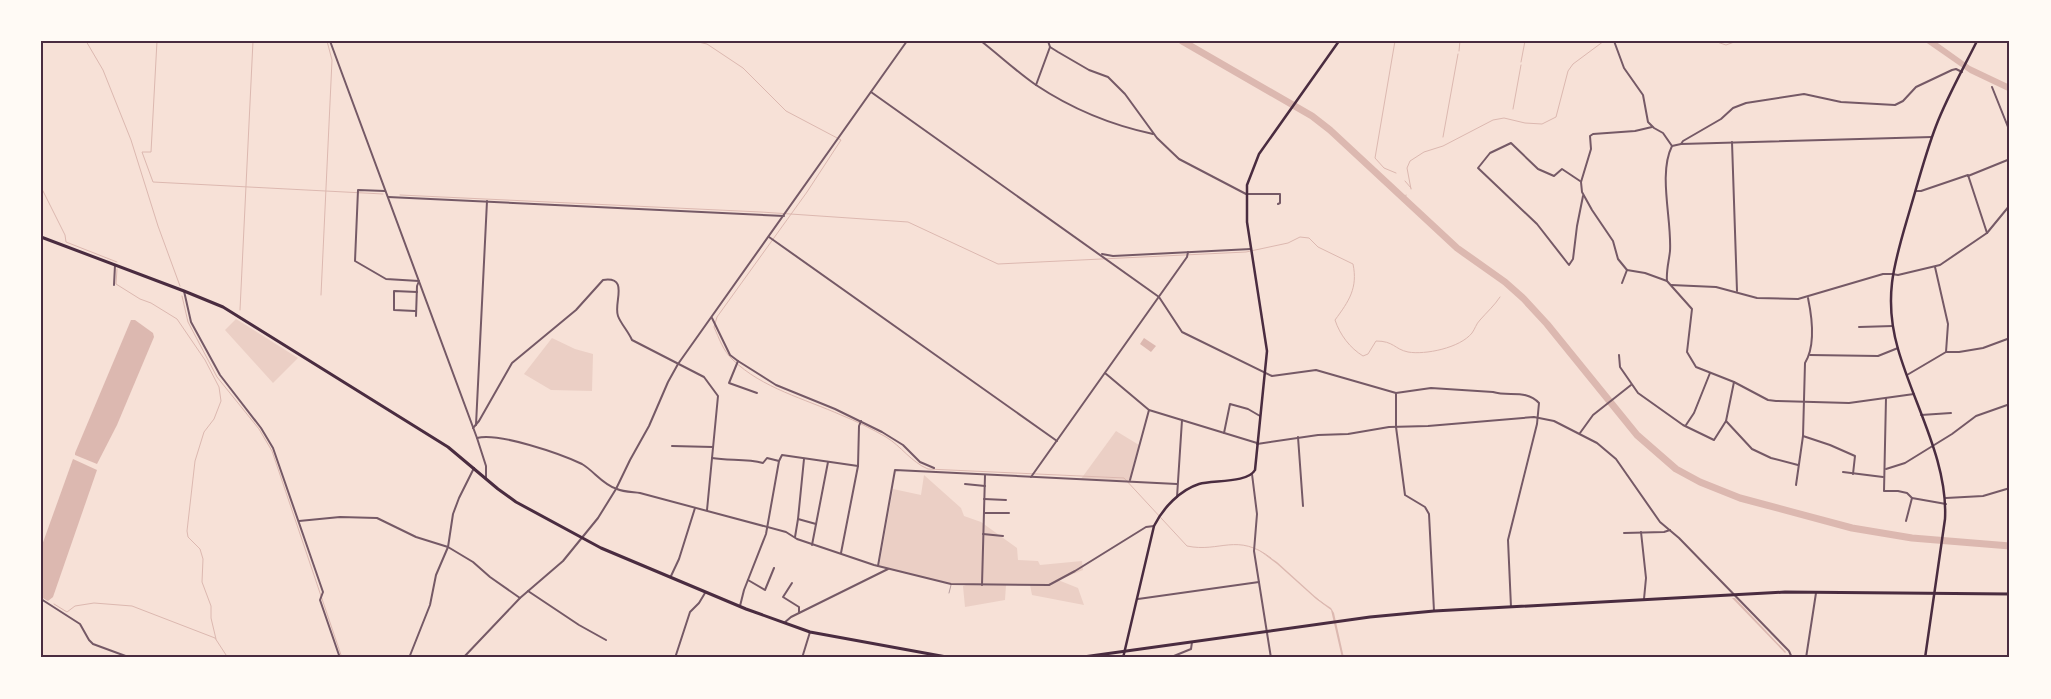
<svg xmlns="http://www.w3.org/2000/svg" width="2051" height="699" font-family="Rubik,sans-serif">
  <rect width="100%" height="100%" fill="#f7e1d7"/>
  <!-- green -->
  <g fill="#ebcfc5">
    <path d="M236,319L298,358L273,383L225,330Z"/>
    <path d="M552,338L575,349L593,354L592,391L551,390L524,374Z"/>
    <path d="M1116,431L1139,445L1129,481L1081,479Z"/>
    <path d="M924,475L961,508L964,516L981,522L1017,548L1018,560L1038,561L1040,565L1082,561L1083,570L1058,580L1078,588L1084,605L1032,595L1030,585H1006L1005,600L965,607L963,586L966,585L951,584L879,567L893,489L921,495Z"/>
  </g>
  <!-- water -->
  <g fill="#dcb8b0">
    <path d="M1924,41H1935L1970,66L2010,85V92L1970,73Z"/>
    <path d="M131,320H135L153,333L154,337L117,425L97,464L75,455V453Z"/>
    <path d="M1144,338L1156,346L1151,352L1140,344Z"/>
    <path d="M73,459L97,470L53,597L48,601L41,597V548Z"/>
    <path d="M1256,548L1277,562L1319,600L1331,608L1334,613L1344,658H1342L1331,610L1316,599L1277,564Z"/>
    <path d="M1732,598H1735L1786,652L1785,653Z"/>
  </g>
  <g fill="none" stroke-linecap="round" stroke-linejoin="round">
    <!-- stream -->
    <g stroke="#dcb8b0" stroke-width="1">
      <path d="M86,41L103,70L131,140L158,226L180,286"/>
      <path d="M157,41L151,152H142L153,182L383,194"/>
      <path d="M694,41L707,44L743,68L786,111L841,140L807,192L717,317L714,327C719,338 723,351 733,360C762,388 805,399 841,415C856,421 872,429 886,437C901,446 911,462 928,469L1124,478L1187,546C1220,553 1237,532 1271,558"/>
      <path d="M1395,41L1375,158L1384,168L1396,173"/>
      <path d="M1714,41L1726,45L1737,41"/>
      <path d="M1459,51L1460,41"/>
      <path d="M1521,62L1525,41"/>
      <path d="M1513,109L1521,65"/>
      <path d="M1443,137L1458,54"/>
      <path d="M1405,181L1411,188"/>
      <path d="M41,187L65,235L66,242L117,262"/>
      <path d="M1411,189L1407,168L1410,161L1424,152L1443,146L1493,120L1504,118L1525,123L1542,124L1556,117L1568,71L1573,64L1604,41"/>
      <path d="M400,195L761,212L908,222L998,264L1246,252L1288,243L1300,237L1309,238L1318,247L1353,264C1358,288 1349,301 1335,320C1340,335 1350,348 1363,356L1368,354L1376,341C1394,341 1394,349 1408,352C1425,355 1460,348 1472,333C1475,329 1476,324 1480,320C1487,312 1494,306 1500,297"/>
      <path d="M1405,199L1406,195"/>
      <path d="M117,269L116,284L140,299L151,303L177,319L205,360L219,387L221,401L214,419L204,432L195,461L187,531L188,537L200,549L203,559L202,582L211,606V618L216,639"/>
      <path d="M321,295L332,60L327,41"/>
      <path d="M182,296L188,322L217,377L259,429L272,451L342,658"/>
      <path d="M240,310L253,41"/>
      <path d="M1315,597L1324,604"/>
      <path d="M54,604L67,612L75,606L94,603L132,606L215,638L228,658"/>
    </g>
    <!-- river -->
    <path stroke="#dcb8b0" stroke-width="7" d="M1182,41L1312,116L1330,130L1457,248L1505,282L1524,299L1547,324L1637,435L1676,469L1700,482L1740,498L1852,528L1912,538L2010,546"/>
    <!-- service -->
    <path stroke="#755966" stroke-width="0.5" d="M949,593L951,585"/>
    <!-- minor -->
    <g stroke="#755966" stroke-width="2">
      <path d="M981,41C999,55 1017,72 1036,85C1072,109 1111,125 1153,134"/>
      <path d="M1048,41L1050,47L1058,52L1089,70L1108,77L1125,94L1157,138L1179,159L1246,194H1280V203L1278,204"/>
      <path d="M1614,41L1624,68L1643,95L1648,122L1654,128L1663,133L1672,146"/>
      <path d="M1036,85L1050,47"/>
      <path d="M1992,87L2010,132"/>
      <path d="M871,92L1159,297L1182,332L1272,376L1316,370L1396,393L1431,388L1493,392C1509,397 1526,389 1539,403L1537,424L1508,540L1511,607"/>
      <path d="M1652,127L1635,131L1593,134L1590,136L1591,149L1581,182L1582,192L1592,210L1613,241L1618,259L1627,270L1645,273L1667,281L1692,309L1687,352L1696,367L1734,382L1768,400L1776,401L1849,403L1914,394"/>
      <path d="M1732,142L1737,291"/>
      <path d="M1681,144L1683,141L1721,119L1733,108L1746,103L1804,94L1841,102L1895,105L1903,101L1916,87L1952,70L1956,69L1962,72"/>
      <path d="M1968,176L2010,159"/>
      <path d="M1580,181L1562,169L1554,176L1538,169L1511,143L1490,153L1478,168L1537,224L1569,265L1573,259L1577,226L1583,196"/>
      <path d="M385,191L358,190L355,261L386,279L419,281L417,286L416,316"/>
      <path d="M1916,191H1921L1968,175L1987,233"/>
      <path d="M388,197L784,216"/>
      <path d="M769,237L1057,441"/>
      <path d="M1102,254L1113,256L1251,249"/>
      <path d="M1935,267L1948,324L1946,352"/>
      <path d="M1892,274L1898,275L1940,265L1987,233L2010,205"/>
      <path d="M1667,281C1666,271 1669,261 1670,251C1672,220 1658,174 1672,146L1681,144L1932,137"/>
      <path d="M1622,283L1627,270"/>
      <path d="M114,285L115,265"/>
      <path d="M184,291L191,322L220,375L261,428L273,448L323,592L320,600L340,658"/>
      <path d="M415,311L394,310V291L417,292"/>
      <path d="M712,318L730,355L738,361L776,385L835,409L882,432L903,445L920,462L934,468"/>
      <path d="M1859,327L1893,326"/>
      <path d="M1619,355L1620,367L1638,393L1683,425L1714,440L1726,421L1734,382"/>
      <path d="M1810,355L1878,356L1898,348"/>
      <path d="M738,361L729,383L757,393"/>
      <path d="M1105,373L1149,410L1257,443"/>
      <path d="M1907,375L1946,352H1959L1983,348L2010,338"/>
      <path d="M1396,394V427L1405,495L1425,507L1429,514L1434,611"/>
      <path d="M1886,398L1884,491H1898L1907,493L1912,498L1946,504"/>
      <path d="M1921,415L1951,413"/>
      <path d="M1726,421L1752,449L1771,458L1798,465"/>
      <path d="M476,425L487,201"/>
      <path d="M1686,425L1694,413L1710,373"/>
      <path d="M473,428L479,421L512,363L576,310L603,280C630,276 613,303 618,316C621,324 628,331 632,340L704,377L718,396L707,510"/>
      <path d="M1224,433L1230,404L1248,409L1260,416"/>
      <path d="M1580,433L1593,415L1631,385"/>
      <path d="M1803,436L1830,445L1855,456L1853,474"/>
      <path d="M1298,437L1303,506"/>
      <path d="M477,438C498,432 561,454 582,464C594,471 603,485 617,489C623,492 633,492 640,493L786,532L797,539L874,565L951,584L1049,585L1075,571L1146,527L1154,526"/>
      <path d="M1257,444L1318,435L1348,434L1389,427L1428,426L1534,417L1554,421L1597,443L1616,459L1660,522L1679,538L1789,651L1792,658"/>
      <path d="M672,446L713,447"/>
      <path d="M712,458C729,461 746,458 763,463L767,458L779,461"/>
      <path d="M804,459L798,519L816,524"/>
      <path d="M1886,469L1905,463L1952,434L1976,416L2010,404"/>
      <path d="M1843,472L1883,477"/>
      <path d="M1252,474L1257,514L1254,551L1271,658"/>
      <path d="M1031,477L1187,257L1188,252"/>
      <path d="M1130,480L1149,410"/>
      <path d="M965,484L985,486"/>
      <path d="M1796,485L1803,436L1805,363C1816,345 1812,317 1808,298"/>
      <path d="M1177,497L1182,420"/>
      <path d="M1946,498L1983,496L2010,488"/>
      <path d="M984,499L1006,500"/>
      <path d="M984,513H1009"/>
      <path d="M299,521L340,517L377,518L416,537L448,547L473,562L490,577L520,598"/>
      <path d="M1906,521L1912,498"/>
      <path d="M1641,532L1646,578L1644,599"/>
      <path d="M1624,533L1664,532L1670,530"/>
      <path d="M983,534L1003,536"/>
      <path d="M795,537L798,519"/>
      <path d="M812,545L828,462"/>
      <path d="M841,553L858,466L859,426L861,421"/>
      <path d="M878,566L895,470L1177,484"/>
      <path d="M671,576L679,559L695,508"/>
      <path d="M748,580L765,590L774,568"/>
      <path d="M792,583L783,597L799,607V613"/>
      <path d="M982,585L985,475"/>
      <path d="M528,591L579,625L606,640"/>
      <path d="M1138,599L1259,582"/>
      <path d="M740,606L744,590L766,534L779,461L782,455L858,466"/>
      <path d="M784,623L791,617L888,569"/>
      <path d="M409,658L430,605L436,575L448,547L453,514L459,498L474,468"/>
      <path d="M675,658L690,612L699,603L705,593"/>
      <path d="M802,658L810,632"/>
      <path d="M1169,658L1191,649L1192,642"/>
      <path d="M1806,658L1816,593"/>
    </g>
    <!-- tertiary -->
    <g stroke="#755966" stroke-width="2">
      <path d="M330,41L477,438L486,466V479"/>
      <path d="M1671,285L1716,287L1757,298L1798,299L1883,274H1892"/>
      <path d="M41,599L80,624L89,640L93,644L131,658"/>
      <path d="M463,658L520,598L563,561L598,518L616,489L630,460L649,426L668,382L678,364L907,41"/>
    </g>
    <!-- secondary -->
    <path stroke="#4a2c40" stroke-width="2.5" d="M1123,658L1154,526C1163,508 1180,490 1199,484C1213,480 1248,483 1255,470L1267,351L1247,222V185L1259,154L1339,41"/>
    <!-- primary -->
    <path stroke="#4a2c40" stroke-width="2.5" d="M1925,658L1945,519C1948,461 1914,405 1898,349C1882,294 1896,258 1911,206C1919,179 1926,152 1936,126C1947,97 1963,69 1977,41"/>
    <!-- trunk -->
    <g stroke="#4a2c40" stroke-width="3">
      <path d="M41,237L184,291L223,307L448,447L498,489L516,502L601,548L746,609L810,632L952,658"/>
      <path d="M1076,658L1370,617L1434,611L1785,592L2010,594"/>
    </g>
  </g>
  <!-- border -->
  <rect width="2051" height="699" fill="none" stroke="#fffaf5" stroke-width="85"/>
  <rect x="42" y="42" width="1966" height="614" fill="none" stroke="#4a2c40" stroke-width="2"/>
</svg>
